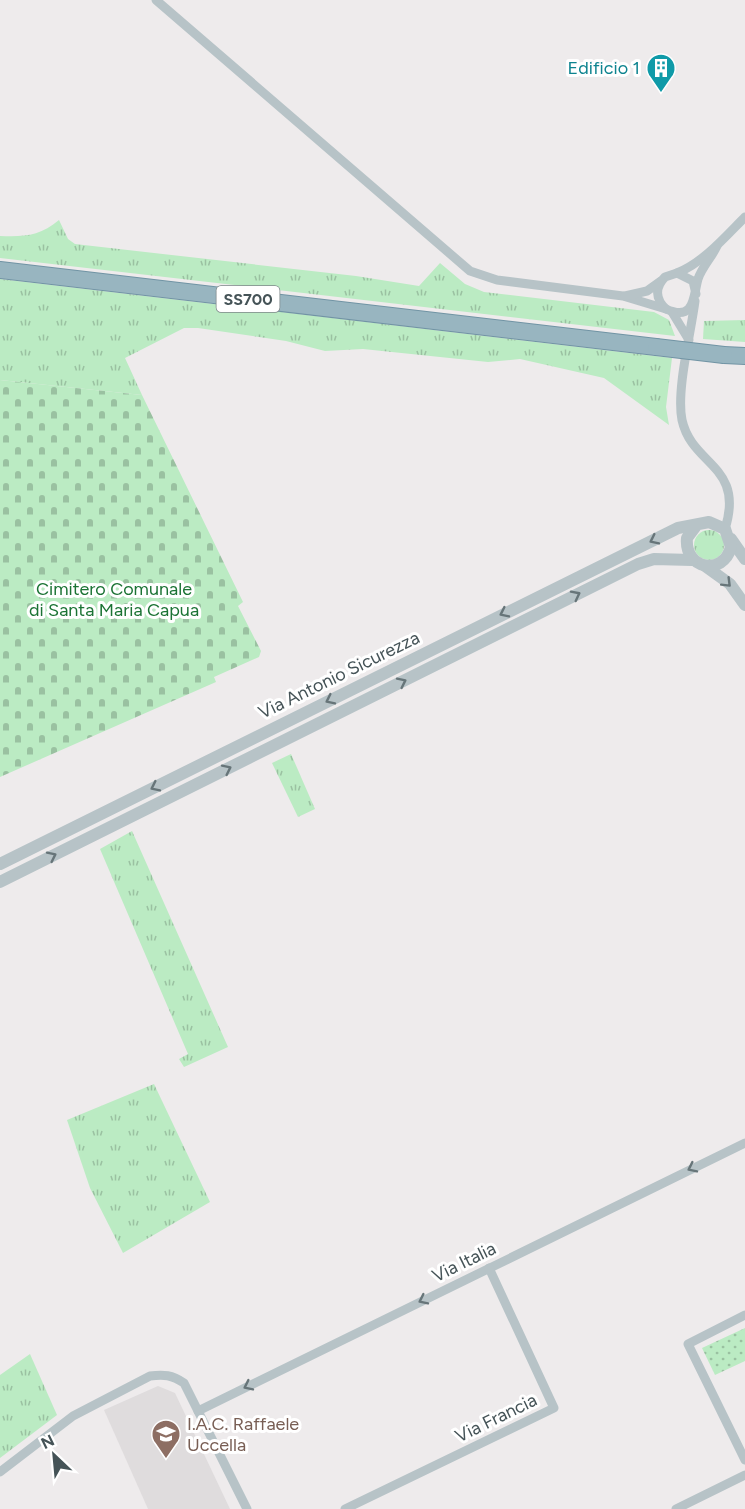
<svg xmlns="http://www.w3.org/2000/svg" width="745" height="1509" font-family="Figtree,sans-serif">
  <defs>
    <pattern id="grass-tufts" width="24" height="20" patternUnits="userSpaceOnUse" patternTransform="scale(1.5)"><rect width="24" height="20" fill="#bbebc3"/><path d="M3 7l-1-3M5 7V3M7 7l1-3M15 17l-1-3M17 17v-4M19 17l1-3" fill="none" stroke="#9ac1a1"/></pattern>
    <pattern id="cemetery-stones" width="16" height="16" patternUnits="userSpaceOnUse" patternTransform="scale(1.5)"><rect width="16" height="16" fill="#bbebc3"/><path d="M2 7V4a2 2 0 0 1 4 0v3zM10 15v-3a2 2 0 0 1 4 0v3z" fill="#9ac1a1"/></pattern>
    <pattern id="park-dots" width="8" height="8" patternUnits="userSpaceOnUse" patternTransform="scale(1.5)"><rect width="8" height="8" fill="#bbebc3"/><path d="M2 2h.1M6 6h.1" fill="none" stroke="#9ac1a1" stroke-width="1.8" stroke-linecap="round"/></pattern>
  </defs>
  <rect width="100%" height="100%" fill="#eeebec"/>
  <!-- education -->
  <path fill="#dfdcdd" d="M158,1386L175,1393L230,1509H148L104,1410Z"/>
  <!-- grass -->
  <g fill="url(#grass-tufts)">
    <path d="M59,220L68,239L75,244L356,276L419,286L440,263L465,284L484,292L654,312L669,320L675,336L0,258V236C24,237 40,236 59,220Z"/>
    <path d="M0,279L672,358L666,407L669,425L604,378L520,359L488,362L363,349L325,351L286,341L198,328H184L125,358L142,395L0,380Z"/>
    <path d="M745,320V342L703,339L704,321Z"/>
    <circle cx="709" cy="545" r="15"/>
    <path d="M291,754L315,809L298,817L272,763Z"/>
    <path d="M132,831L228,1047L184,1067L179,1059L188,1054L100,849Z"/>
    <path d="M154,1084L210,1202L123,1253L90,1188L67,1120Z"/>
    <path d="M30,1354L57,1415L0,1458V1375Z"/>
  </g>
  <!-- cemetery -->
  <path fill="url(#cemetery-stones)" d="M0,380L142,395L243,602L238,606L261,651L259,657L214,677L216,682L0,777Z"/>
  <!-- park -->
  <path fill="url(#park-dots)" d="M745,1328V1361L715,1375L702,1348Z"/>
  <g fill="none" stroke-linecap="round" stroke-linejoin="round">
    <!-- trunk casing -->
    <g stroke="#7194a4" stroke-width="18">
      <g id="trunk">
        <path d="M0,270L656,347"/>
        <path d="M724,355L745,356"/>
      </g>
    </g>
    <!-- minor -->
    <g stroke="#b7c3c7" stroke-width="9">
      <path d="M156,0L470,271L497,280L623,296L666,309"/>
      <path d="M677,273C704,262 725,237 745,217"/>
      <path d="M696,294L693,281L677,273L665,277C655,287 655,299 666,309C695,322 693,297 698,279C702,267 712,257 717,246"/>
      <path d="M625,296L647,291L661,281"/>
      <path d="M695,301C691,333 676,390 682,420C692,466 745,465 725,529"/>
      <path d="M672,312L689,340"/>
      <path d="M745,1315L688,1344L745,1460"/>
      <path d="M198,1411L745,1143"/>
      <path d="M0,1472L73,1416L150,1376C164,1374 172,1375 184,1383L247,1509"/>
      <path d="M345,1509L554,1408L489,1268"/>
      <path d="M676,1509L745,1475"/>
    </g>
    <!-- tertiary -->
    <g stroke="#b7c3c7" stroke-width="12">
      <path d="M731,539L745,559"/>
      <path d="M705,566L730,584L745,605"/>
      <path d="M0,864L678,528L709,522L725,529L731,547C723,577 684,569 687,538L696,526"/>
      <path d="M0,882L638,564L654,559L692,560"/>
    </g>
    <!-- trunk -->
    <use href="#trunk" stroke="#98b5c0" stroke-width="16"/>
    <!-- trunk-bridge casing -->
    <g stroke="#7194a4" stroke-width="18" stroke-linecap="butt">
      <path id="trunk-bridge" d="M656,347L724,355"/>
    </g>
    <!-- trunk-bridge -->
    <use href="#trunk-bridge" stroke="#98b5c0" stroke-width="16"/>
  </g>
  <!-- one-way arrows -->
  <defs><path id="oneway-chevron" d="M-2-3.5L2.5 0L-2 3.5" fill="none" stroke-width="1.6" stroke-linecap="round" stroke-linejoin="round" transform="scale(1.5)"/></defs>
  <g stroke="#677579">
    <use href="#oneway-chevron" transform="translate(654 540) rotate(154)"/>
    <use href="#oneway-chevron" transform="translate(727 583) rotate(45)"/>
    <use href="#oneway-chevron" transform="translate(576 595) rotate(-27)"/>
    <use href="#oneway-chevron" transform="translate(504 613) rotate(154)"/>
    <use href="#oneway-chevron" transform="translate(402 682) rotate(-26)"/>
    <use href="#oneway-chevron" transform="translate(330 700) rotate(154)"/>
    <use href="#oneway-chevron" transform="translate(227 769) rotate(-26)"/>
    <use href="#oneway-chevron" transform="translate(155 787) rotate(154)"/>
    <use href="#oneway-chevron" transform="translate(52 856) rotate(-26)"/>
    <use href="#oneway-chevron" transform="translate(692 1168) rotate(154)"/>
    <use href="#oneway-chevron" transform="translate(423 1300) rotate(154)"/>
    <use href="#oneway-chevron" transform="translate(248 1386) rotate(154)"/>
  </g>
  <!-- icons -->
  <defs>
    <g id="building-pin" transform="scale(1.5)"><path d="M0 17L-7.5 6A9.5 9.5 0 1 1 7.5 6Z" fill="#0f9aa8" stroke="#fff"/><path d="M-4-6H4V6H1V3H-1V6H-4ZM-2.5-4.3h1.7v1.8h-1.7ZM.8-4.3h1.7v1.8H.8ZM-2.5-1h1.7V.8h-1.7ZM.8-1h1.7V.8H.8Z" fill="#fff"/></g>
    <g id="school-pin" transform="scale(1.5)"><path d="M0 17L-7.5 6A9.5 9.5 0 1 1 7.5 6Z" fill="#8d6e63" stroke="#fff"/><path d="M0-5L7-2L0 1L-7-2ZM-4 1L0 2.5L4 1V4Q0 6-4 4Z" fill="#fff"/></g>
  </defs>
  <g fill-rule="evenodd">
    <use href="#building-pin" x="661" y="68"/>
    <use href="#school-pin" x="166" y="1434"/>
  </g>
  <g text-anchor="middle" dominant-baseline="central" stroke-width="6" stroke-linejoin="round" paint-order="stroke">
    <!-- shield labels -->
    <rect fill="#fff" stroke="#7d8789" stroke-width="1.5" x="216.5" y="286" width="63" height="26" rx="4.5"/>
    <g font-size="16" font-weight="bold" fill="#455357">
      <text x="248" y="299">SS700</text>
    </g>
    <!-- culture labels -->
    <g font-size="18" fill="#0d838f" stroke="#fff" text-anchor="end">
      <text x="640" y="68">Edificio 1</text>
    </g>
    <!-- park labels -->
    <g font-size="18" fill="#1b7334" stroke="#fff">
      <text x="114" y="589">Cimitero Comunale<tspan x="114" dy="21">di Santa Maria Capua</tspan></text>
    </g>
    <!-- street labels -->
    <g font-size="18" fill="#455357" stroke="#fff">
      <text transform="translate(339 675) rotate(-26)">Via Antonio Sicurezza</text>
      <text transform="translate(464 1262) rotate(-26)">Via Italia</text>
      <text transform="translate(496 1418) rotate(-26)">Via Francia</text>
    </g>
    <!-- education labels -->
    <g font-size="18" fill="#785e54" stroke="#fff" text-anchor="start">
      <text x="187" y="1424">I.A.C. Raffaele<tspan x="187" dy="21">Uccella</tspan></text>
    </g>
  </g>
  <!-- north arrow -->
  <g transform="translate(54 1455) rotate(334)" stroke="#ffffff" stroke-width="4.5" paint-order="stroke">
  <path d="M0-4.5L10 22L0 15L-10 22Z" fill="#455357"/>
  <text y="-9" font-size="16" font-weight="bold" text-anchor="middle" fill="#455357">N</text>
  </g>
</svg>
